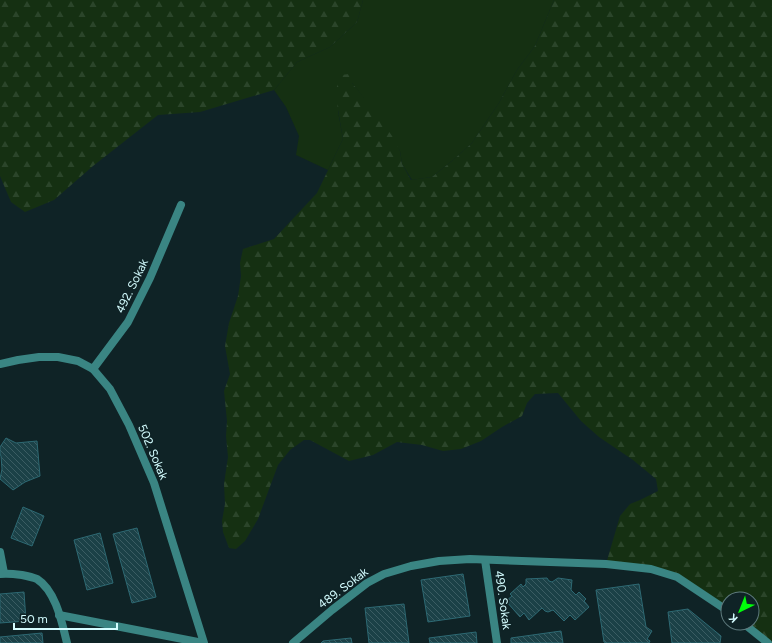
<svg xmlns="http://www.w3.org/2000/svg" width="772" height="643" font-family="Figtree,sans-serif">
  <defs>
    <pattern id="forest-firs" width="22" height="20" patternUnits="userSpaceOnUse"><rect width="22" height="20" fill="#153012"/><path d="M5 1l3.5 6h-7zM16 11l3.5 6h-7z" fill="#2b452a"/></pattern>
    <pattern id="building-back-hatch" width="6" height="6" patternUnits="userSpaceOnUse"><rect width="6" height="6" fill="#1b4147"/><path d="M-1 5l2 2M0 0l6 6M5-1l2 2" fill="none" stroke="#3b5d63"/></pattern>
  </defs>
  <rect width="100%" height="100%" fill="#0f2326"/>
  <!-- green -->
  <path fill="#153012" d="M363,0H554L535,46L517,70L499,103L472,143L452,161L432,177L412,180L402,164L400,151L362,96L352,83L338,111L343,139L328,170L296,155L299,136L286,107L274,90L297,62L330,47L357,22Z"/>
  <!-- forest -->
  <g fill="url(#forest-firs)">
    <path d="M0,0H363L357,22L330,47L297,62L274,90L200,112L158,115L93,166L54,200L25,212L11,202L0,176Z"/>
    <path d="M554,0H772V643H768L743,623H752V599H728V611L677,577L606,564L620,516L630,504L640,500L658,491L656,479L633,460L599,437L581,421L558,393L535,394L527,403L522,416L502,427L481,441L461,449L443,451L422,445L397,442L373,455L349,461L310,440H304L290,450L278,465L258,519L245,541L236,549L229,548L223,532L222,521L225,504L224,484L228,457L226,436L227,421L224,391L230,374L225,346L229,323L238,296L241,276L240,263L243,249L274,239L317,193L343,139L335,92L341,75L349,74L352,83L377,114L392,136L400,151L402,164L411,180L432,177L452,161L472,143L499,103L517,70L535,46Z"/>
  </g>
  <!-- building -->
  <g fill="url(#building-back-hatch)" stroke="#2d6973">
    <path d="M6,438L16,443L37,441L40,476L25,482L13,490L0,479L2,469L1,456L0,454V447Z"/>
    <path d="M23,507L44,516L32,546L11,538Z"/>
    <path d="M137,528L156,597L132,603L113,534Z"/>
    <path d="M100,533L113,583L87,590L74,540Z"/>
    <path d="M463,574L470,616L428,622L421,580Z"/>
    <path d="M547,578L549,581L552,582L558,578L572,580L571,590L576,595L579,592L586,599L584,601L589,607L575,620L570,615L564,621L553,610L548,612L545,611L542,608L529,620L524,613L520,617L506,601L512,596L510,594L521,584L523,587L526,584V579Z"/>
    <path d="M639,584L646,627L652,631L647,639L650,641L649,643H606L604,642L596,590Z"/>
    <path d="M24,592L26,621L0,623V594Z"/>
    <path d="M404,604L409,643H369L365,608Z"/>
    <path d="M688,609L721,636L720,643H672L668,612Z"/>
    <path d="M561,631L563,643H511V638Z"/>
    <path d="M476,632L477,643H430L429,638Z"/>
    <path d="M42,633L43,643H0V637Z"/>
    <path d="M351,638L352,643H321L323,641Z"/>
  </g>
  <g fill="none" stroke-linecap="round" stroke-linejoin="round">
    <!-- minor -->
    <g stroke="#3a8583" stroke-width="8">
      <path d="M0,364L18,360L39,357H58L78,361L93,369L110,389L129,425L154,483L204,643"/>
      <path d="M93,369L128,322L150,278L181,205"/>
      <path d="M0,552L4,573"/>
      <path d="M485,560L497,643"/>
      <path d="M0,574C7,573 15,574 22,575C27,576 32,577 37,579C56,591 62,623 67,643"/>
      <path d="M59,615L203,643"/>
      <path d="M743,623L768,643"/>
      <path d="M293,643L332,610L367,583L384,574L411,566L439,561L470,559L606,564L651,569L677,577L728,611"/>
    </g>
  </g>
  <g text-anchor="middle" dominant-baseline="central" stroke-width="3" stroke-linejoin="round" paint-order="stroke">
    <!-- street labels -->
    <g font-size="12" fill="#d4fdff" stroke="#0f2326">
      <text transform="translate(132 286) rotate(-64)">492. Sokak</text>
      <text transform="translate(153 452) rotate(67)">502. Sokak</text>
      <text transform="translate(343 588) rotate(-37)">489. Sokak</text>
      <text transform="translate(503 600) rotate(82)">490. Sokak</text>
    </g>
  </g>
  <!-- north arrow -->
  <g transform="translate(740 611) rotate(223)"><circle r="19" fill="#0f2326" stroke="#5e7a7d"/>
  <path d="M0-3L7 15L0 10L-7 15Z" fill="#00fe0a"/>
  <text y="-6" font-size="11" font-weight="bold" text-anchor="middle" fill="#d4fdff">K</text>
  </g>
  <!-- scale -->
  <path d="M14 623v6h103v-6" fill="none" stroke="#d4fdff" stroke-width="2"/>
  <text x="20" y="623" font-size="12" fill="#d4fdff" stroke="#0f2326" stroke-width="3" paint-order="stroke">50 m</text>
</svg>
